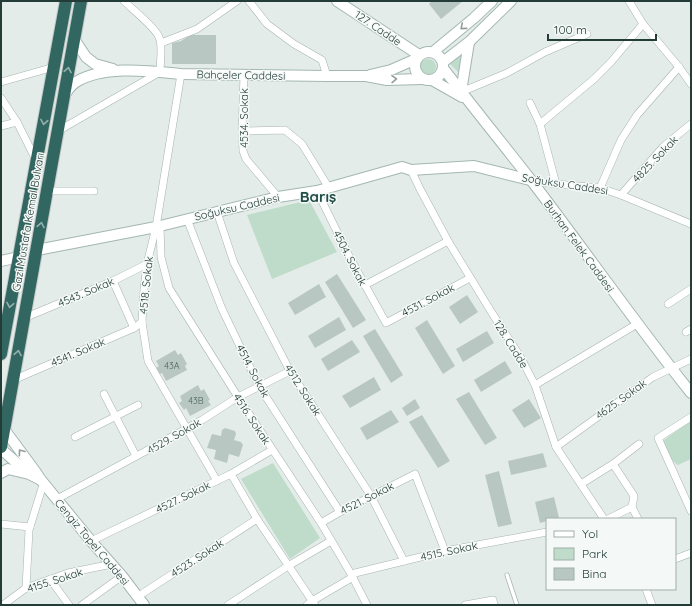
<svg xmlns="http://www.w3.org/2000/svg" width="692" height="606" font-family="Quicksand,sans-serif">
  <rect width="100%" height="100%" fill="#e4ece9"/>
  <!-- green -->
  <g fill="#bedcc9">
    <path d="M464,51L460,74L449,63Z"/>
    <circle cx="428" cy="67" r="8"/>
    <path d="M309,200L337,252L272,279L247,215Z"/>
    <path d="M691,421V459L678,465C671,462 664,447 664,440Z"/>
    <path d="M273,463L320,538L290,559L241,479Z"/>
  </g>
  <!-- building -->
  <g fill="#b9c7c2">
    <path d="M432,1H463L441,19L429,4Z"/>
    <path d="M190,35H216V64H172V43L181,41Z"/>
    <path d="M337,274L366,320L353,328L325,282Z"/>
    <path d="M319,284L326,297L295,315L288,303Z"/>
    <path d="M467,295L478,312L460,324L449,307Z"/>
    <path d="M339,317L346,330L315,348L308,336Z"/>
    <path d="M427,320L455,366L443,374L415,328Z"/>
    <path d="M375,329L403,375L391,383L363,336Z"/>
    <path d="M487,331L494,343L463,362L456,349Z"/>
    <path d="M352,340L360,352L328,371L321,359Z"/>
    <path d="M175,350L178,355L181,353L187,364L185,366L187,370L166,381L162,373L160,374L156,368L159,366L156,361Z"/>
    <path d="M505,361L512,373L481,392L474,380Z"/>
    <path d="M374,377L381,390L350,408L342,396Z"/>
    <path d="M198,385L201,391L204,389L210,400L208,401L211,405L190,416L186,408L184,410L179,403L182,401L180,396Z"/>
    <path d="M469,392L497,438L485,445L456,399Z"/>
    <path d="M415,399L420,408L407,416L402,408Z"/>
    <path d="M529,399L541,418L524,428L512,410Z"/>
    <path d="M391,410L399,422L367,440L360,428Z"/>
    <path d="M422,415L450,461L438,468L409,422Z"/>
    <path d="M225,428L235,431L236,434L234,440L241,442L243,445L239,457L229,454L227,463L214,459L216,450L207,448L212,434L221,436L222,430Z"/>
    <path d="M543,453L547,467L511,475L508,461Z"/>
    <path d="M499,471L512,524L498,527L485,475Z"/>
    <path d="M554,497L559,518L547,519V521L540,523L535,502Z"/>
  </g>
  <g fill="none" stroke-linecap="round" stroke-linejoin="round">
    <!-- lane casing -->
    <g stroke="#a7b4b0" stroke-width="5">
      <path id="lane" d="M507,575L517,605"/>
    </g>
    <!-- street casing -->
    <g stroke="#a7b4b0" stroke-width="8">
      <g id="street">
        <path d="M249,1L267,24L294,44L322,60L327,76"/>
        <path d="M629,1L643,24L679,67L691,84"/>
        <path d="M161,43L197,29L237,1"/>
        <path d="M181,74L156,227L147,264L144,289L142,322L148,361L217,481"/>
        <path d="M244,75L242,131L243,151L246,159L278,197"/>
        <path d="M1,82L54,67"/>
        <path d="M461,92L507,73L545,52L587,34"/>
        <path d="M1,98L17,122L36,160"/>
        <path d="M530,103L540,124L556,184"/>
        <path d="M540,124L594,79L611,62L643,24"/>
        <path d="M1,126L17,122"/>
        <path d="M58,131L160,72C160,62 163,45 159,37C155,27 132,9 124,1"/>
        <path d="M242,131L285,130L302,144L329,188"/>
        <path d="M411,170L420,189L448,241L492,313L521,358L535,385L556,447L604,519"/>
        <path d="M530,180L556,184L600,188L621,195L691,224"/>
        <path d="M600,188L621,140L637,115L679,67"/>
        <path d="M47,191H94"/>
        <path d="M317,191L350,258L386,323L470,278"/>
        <path d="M621,195L663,147L691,124"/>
        <path d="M217,212L234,263L290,371L371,496L404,561"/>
        <path d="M187,219L222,309L259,386L340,512"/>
        <path d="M160,226L161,257L169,288L238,397L321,523L351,574L367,605"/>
        <path d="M113,281L134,328"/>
        <path d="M365,285L448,241"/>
        <path d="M668,304L691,289"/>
        <path d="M24,318L113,281L147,264"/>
        <path d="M686,332L691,329"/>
        <path d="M13,380L134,328L142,322"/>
        <path d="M535,385L637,324"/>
        <path d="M104,394L136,456"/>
        <path d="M691,417L658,438L691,511"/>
        <path d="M75,437L138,405"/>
        <path d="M556,447L653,377L691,359"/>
        <path d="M613,464L634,496L632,507L638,519"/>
        <path d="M231,474L257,519L315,605"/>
        <path d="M581,484L613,464L639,444"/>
        <path d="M57,499L144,452L202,420L238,397L290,371"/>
        <path d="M608,519L632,507"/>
        <path d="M321,523L340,512L415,474L445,551"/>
        <path d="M1,524L30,527"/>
        <path d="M91,541L231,474L272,450"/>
        <path d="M675,559L691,553"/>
        <path d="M351,574L445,551L547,532"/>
        <path d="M50,579L69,605"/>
        <path d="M26,588L29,530L42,488L47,487"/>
        <path d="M646,589L652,605"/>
        <path d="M137,597L257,519"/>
        <path d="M3,605L26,588L68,573L112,564"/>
        <path d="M82,605L122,576"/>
        <path d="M228,605L288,566L331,541"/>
        <path d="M307,605L312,601L353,577"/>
        <path d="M465,605L493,600L494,605"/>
      </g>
    </g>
    <!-- secondary casing -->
    <g stroke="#a3b7b2" stroke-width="12">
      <g id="secondary">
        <path d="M337,1L419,55"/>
        <path d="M74,39L86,57L95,64L113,69"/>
        <circle cx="429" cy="66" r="14"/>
        <path d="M433,52L474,18L492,1"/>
        <path d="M443,62L469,42L511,1"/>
        <path d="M443,68C472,106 502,143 531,180C585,251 636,324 691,393"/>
        <path d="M370,75L391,70L416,59"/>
        <path d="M432,80L462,97"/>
        <path d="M461,92L469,42"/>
        <path d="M64,96C67,91 71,85 76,82C104,65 149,71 181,74L327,76H366L387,80L422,79"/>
        <path d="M37,250L156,227L278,197L317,191L402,167L411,170L474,166L530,180"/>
        <path d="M1,261L19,257"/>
        <path d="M1,425L35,471L41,480L91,541L122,576L144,605"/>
        <path d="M1,449L28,473"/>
        <path d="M1,473L8,469L29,474L41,480"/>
      </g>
    </g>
    <!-- highway casing -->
    <g stroke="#c2c8c7" stroke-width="14">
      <g id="highway">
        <path d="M1,354L66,1"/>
        <path d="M1,447L81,1"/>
      </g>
    </g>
    <!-- lane -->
    <use href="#lane" stroke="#fff" stroke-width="3.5"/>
    <!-- street -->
    <use href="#street" stroke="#fff" stroke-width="7"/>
    <!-- secondary -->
    <use href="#secondary" stroke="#fff" stroke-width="10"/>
    <!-- highway -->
    <use href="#highway" stroke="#326661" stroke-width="12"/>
  </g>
  <!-- one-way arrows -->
  <defs><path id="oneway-chevron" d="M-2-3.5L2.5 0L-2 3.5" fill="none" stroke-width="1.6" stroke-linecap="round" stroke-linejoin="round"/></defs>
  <g stroke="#929e9c">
    <use href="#oneway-chevron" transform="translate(463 27) rotate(140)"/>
    <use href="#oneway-chevron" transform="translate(394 79) rotate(-1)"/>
    <use href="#oneway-chevron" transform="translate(21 452) rotate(-126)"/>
  </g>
  <g stroke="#93b0ac">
    <use href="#oneway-chevron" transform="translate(68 70) rotate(-80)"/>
    <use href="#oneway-chevron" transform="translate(44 122) rotate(100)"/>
    <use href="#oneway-chevron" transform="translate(41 225) rotate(-80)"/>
    <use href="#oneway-chevron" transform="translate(10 305) rotate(101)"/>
    <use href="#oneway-chevron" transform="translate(18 353) rotate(-80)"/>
  </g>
  <g text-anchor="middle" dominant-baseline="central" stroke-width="3" stroke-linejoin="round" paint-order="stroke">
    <!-- number labels -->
    <g font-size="9" fill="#495f5a">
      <text x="172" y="365">43A</text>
      <text x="196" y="400">43B</text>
    </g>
    <!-- street labels -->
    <g font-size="11" fill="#243c38" stroke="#f4f9f7">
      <text transform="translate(378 28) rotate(34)">127. Cadde</text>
      <text transform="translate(241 75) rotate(1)">Bahçeler Caddesi</text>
      <text transform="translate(244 118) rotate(-90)">4534. Sokak</text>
      <text transform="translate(655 159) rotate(-46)">4825. Sokak</text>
      <text transform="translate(565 184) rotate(9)">Soğuksu Caddesi</text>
      <text transform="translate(237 207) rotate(-13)">Soğuksu Caddesi</text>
      <text transform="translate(28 222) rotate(-80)">Gazi Mustafa Kemal Bulvarı</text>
      <text transform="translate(579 246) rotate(54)">Burhan Felek Caddesi</text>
      <text transform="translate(350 258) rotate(63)">4504. Sokak</text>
      <text transform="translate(146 285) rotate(-84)">4518. Sokak</text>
      <text transform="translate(86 292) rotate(-23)">4543. Sokak</text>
      <text transform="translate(428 300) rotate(-28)">4531. Sokak</text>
      <text transform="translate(511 344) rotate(58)">128. Cadde</text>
      <text transform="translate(78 352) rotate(-23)">4541. Sokak</text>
      <text transform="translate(253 371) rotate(62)">4514. Sokak</text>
      <text transform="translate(303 390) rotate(58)">4512. Sokak</text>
      <text transform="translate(621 399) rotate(-36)">4625. Sokak</text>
      <text transform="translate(252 419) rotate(57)">4516. Sokak</text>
      <text transform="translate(174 436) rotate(-30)">4529. Sokak</text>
      <text transform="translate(183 497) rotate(-26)">4527. Sokak</text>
      <text transform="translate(367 498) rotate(-27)">4521. Sokak</text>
      <text transform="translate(92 542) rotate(50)">Cengiz Topel Caddesi</text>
      <text transform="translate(449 551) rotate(-12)">4515. Sokak</text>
      <text transform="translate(197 558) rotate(-33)">4523. Sokak</text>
      <text transform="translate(55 580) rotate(-18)">4155. Sokak</text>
    </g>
    <!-- district labels -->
    <g font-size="15" font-weight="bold" fill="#224d47" stroke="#f4f9f7">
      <text x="318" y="196">Barış</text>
    </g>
  </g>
  <!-- border -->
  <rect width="692" height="606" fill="none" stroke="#243c38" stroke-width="4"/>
  <!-- legend -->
  <rect x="546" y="518" width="130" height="72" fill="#f4f9f7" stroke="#a1adab"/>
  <rect x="554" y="531" width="20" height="6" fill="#ffffff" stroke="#a1adab"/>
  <text x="582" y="538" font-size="12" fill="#243c38">Yol</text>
  <rect x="554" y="548" width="20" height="12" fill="#bedcc9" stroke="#a1adab"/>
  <text x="582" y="558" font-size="12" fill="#243c38">Park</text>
  <rect x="554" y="568" width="20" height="12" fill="#b9c7c2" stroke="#a1adab"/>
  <text x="582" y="578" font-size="12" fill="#243c38">Bina</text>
  <!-- scale -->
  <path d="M548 34v6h108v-6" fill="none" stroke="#243c38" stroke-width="2"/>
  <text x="554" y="34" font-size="12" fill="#243c38" stroke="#f4f9f7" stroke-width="3" paint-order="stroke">100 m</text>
</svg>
